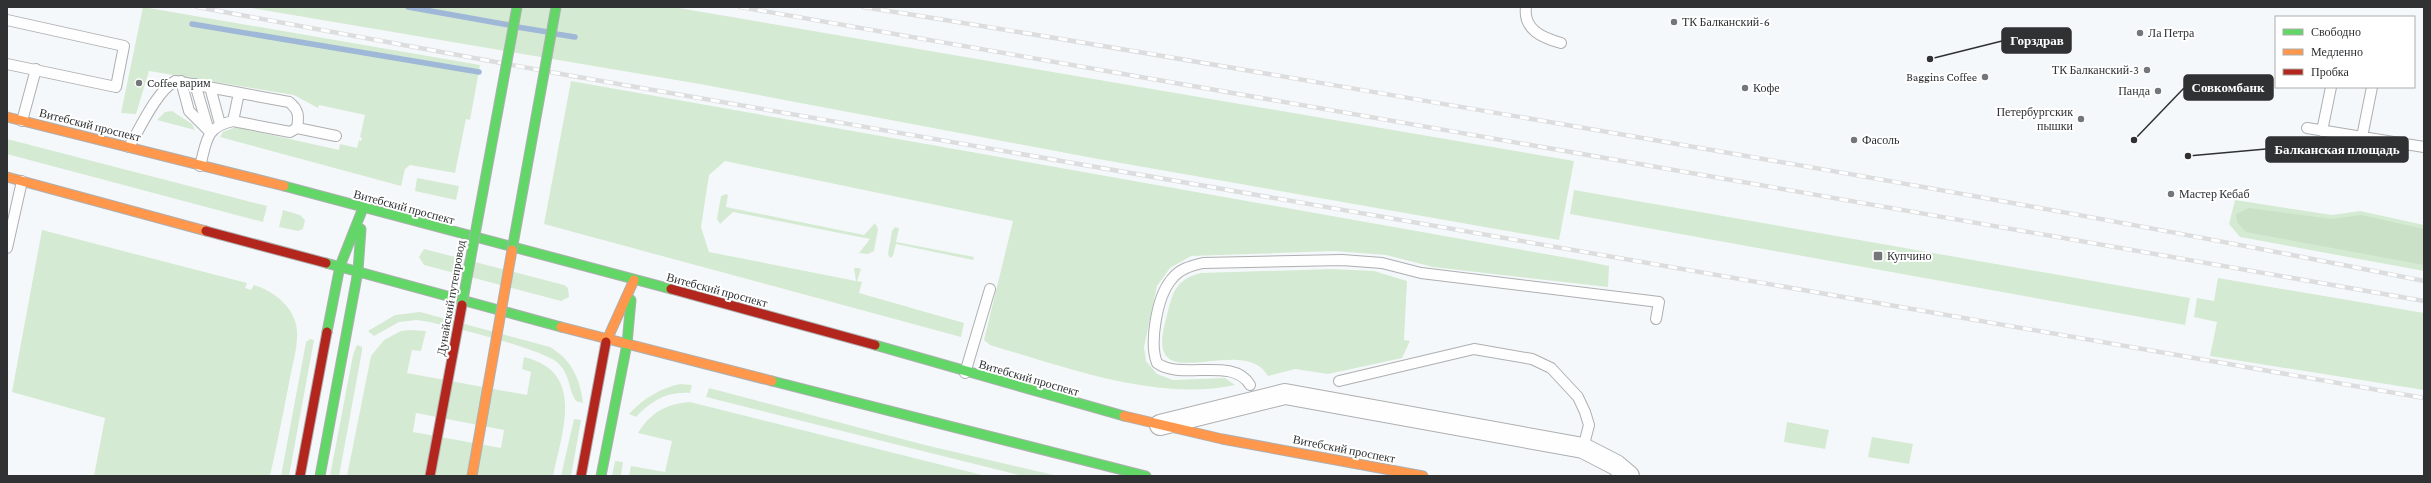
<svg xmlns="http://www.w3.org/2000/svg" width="2431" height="483" font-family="'Crimson Pro',serif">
	<rect width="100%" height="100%" fill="#f5f8fa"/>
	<path fill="#d5ead2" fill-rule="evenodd" d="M143,7L480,65L470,120L466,119L455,173L410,165L405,169L401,186L220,137L223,132L236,127L339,150L340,144L357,148L359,140L361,141L362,138L360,137L365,115L319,105L318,108L294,95L149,71L136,114L121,113Z
		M245,7H673L1574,161L1559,240L1098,159L700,84Z
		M571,81L1585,261L1609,266L1608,287L1433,267L1386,255L1334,251L1191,256L1170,268L1157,286L1144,347L1146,361L1157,374L1173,380L1225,378L1235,385C1157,402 1065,367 990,345L984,340L1013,221L725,161L709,175L701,227L709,252L856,281L854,268H858L861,269L857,281L862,282L859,293L964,323L961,337L544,224Z
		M172,111L192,124L195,130L157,120L165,112Z
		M7,139L267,206L263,222L7,154Z
		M417,178L459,186L456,200L415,191Z
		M1574,190L2190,298L2185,325L1570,214Z
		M726,194L728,195L726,207L864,235L875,223L878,229L874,251L868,254L859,253L870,239L733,212L720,224L717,219L721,196Z
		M2235,200L2332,215L2360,211L2424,225V271L2240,237L2229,224Z
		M283,210L300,215L305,220L303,229L298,231L279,227Z
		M895,227L899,228L896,242L974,257L973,260L896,244L893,256L890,258L888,254L892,231Z
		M42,230L247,283L245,288L251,290L254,285C274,291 296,308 297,331C298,348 292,366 289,383C283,414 277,445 270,476H94L105,418L12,392Z
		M424,249L564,285L568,288L569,297L561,301L424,265L419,257Z
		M1332,269L1374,271L1407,281L1404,340L1410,341L1402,358L1328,374L1295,369L1268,376C1243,331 1144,402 1165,323C1167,315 1169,305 1172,297C1178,282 1186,277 1201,273Z
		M2218,278L2424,313V390L2210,356L2217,322L2194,317L2197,298L2214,301Z
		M420,312L550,347C572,360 580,379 583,403L576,401C568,389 571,376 558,363C543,349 440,323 417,320L399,322L374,336L368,331L395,315Z
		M410,330L426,331L421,351L412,350L407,373L527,395L531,372L522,369L524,357C586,372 562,431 553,476H347L371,356L384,340L401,331ZM416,413L504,430L501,448L413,432Z
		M310,339L314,340L289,476H281L306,342Z
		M357,345L362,347V351L339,476H330L353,355Z
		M680,384L692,385L690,393C667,391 651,401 636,417L629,414C644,398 659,389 680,384Z
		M709,388L925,445L1058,476H1023L706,397Z
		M690,402L986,476H629L631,466L665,472L672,441L638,433C651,412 666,404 690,402Z
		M574,419L581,420L571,476H561Z
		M1787,422L1829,430L1825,449L1784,442Z
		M1872,437L1913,444L1909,464L1868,457Z
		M615,461L623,462L621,476H612Z"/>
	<path fill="#cae1c8" d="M2249,208L2331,219L2361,215L2424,229V265L2246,232L2237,222L2236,214Z"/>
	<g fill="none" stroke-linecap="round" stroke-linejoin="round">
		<path stroke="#a0b8d8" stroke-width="5.5" d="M408,7L509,25
			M192,24L479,72
			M517,27L548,32
			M556,34L575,37"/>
		<defs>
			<path id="lane" d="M1526,7C1523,30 1543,38 1561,43
				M7,20L124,46L116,87L7,64
				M181,81L189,111L210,132
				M195,84L208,128
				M210,87L220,124
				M22,121L36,69
				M297,128L336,136
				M2307,128L2424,147
				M2322,131L2331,87
				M2362,137L2372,87
				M129,147C140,128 157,91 175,81L289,102C299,110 299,116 297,128L290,132L233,121
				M200,166C207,141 205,127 233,121L239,93
				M7,248L22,181
				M965,373L990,289
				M1339,381L1474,349L1532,359L1551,368L1578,397L1585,412L1589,425L1583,448
				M1250,385C1233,356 1181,381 1157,363C1149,343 1157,297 1171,280C1179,269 1190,266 1203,263L1342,260L1382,263L1421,273L1659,302L1656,319"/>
			<path id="street" d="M1160,425L1285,394L1583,448L1616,465L1629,476"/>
			<path id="fast" d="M284,186L671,289
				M326,263L561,327
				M327,332L340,266L363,208
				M875,345L1124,416
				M772,381L1146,476
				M320,476L358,271L361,229
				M601,476L627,344L631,300"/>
			<path id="slow" d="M7,117L284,186
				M7,177L206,231
				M561,327L772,381
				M606,342L634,280
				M1124,416L1222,439L1423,476"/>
			<path id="jam" d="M206,231L326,263
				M671,289L875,345
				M300,476L327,332
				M581,476L606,342"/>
		</defs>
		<use href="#lane" stroke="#adafb1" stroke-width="12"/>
		<use href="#street" stroke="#adafb1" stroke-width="22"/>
		<use href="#fast" stroke="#adafb1" stroke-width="11"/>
		<use href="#slow" stroke="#adafb1" stroke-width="11"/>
		<use href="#jam" stroke="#adafb1" stroke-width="11"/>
		<use href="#lane" stroke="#fefefe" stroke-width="10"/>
		<use href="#street" stroke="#fefefe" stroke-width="20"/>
		<use href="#fast" stroke="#63d668" stroke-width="9"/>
		<use href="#slow" stroke="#ff974d" stroke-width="9"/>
		<use href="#jam" stroke="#b3261e" stroke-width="9"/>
		<defs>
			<path id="rail" d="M197,7L561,74L2424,398
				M740,7L2424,301
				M863,7C1088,42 1313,82 1538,120C1834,171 2130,222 2424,281"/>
		</defs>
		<use href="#rail" stroke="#dcddde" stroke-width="4.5"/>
		<use href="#rail" stroke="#fff" stroke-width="3" stroke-dasharray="9" stroke-linecap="butt"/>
		<defs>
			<path id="fast-bridge" d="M512,250L556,7
				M462,305L517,7"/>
			<path id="slow-bridge" d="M472,476L512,250"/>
			<path id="jam-bridge" d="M430,476L462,305"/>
		</defs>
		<use href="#fast-bridge" stroke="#adafb1" stroke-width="11" stroke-linecap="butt"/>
		<use href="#slow-bridge" stroke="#adafb1" stroke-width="11" stroke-linecap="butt"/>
		<use href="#jam-bridge" stroke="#adafb1" stroke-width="11" stroke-linecap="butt"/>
		<use href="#fast-bridge" stroke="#63d668" stroke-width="9"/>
		<use href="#slow-bridge" stroke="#ff974d" stroke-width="9"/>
		<use href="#jam-bridge" stroke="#b3261e" stroke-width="9"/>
	</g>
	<g fill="#747779" stroke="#fff" stroke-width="1.5">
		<circle cx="1674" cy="22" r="4"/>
		<circle cx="2140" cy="33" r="4"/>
		<circle cx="2147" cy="70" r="4"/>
		<circle cx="1985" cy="77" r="4"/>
		<circle cx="139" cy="83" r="4"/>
		<circle cx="1745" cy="88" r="4"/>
		<circle cx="2158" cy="91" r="4"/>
		<circle cx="2081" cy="119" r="4"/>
		<circle cx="1854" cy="140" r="4"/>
		<circle cx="2171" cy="194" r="4"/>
		<rect x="1873" y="251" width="10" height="10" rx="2"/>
	</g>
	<g text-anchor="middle" stroke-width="4" stroke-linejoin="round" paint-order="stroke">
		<g font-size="12" fill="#2f3133" stroke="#fff" text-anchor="start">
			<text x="1682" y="26">ТК Балканский-6</text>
			<text x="2148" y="37">Ла Петра</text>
			<text x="2139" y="74" text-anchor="end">ТК Балканский-3</text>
			<text x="1977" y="81" text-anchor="end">Baggins Coffee</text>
			<text x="147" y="87">Coffee варим</text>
			<text x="1753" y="92">Кофе</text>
			<text x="2150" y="95" text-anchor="end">Панда</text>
			<text x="2073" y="116" text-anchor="end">Петербургскик<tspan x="2073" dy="14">пышки</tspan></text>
			<text x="1862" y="144">Фасоль</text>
			<text x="2179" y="198">Мастер Кебаб</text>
			<text x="1887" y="260">Купчино</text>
		</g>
		<g font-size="12" fill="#2f3133" stroke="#fff">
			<text transform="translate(90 125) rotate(14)" y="4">Витебский проспект</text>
			<text transform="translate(404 207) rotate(15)" y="4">Витебский проспект</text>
			<text transform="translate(717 290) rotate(15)" y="4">Витебский проспект</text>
			<text transform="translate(451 298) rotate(-80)" y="4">Дунайский путепровод</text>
			<text transform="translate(1029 378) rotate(16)" y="4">Витебский проспект</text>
			<text transform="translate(1344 449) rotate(11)" y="4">Витебский проспект</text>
		</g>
	</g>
	<path fill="none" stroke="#2f3133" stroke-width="1.5" d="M1930 59L2002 41M2134 140L2184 88M2188 156L2266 149"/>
	<g fill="#2f3133" stroke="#fff" stroke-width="1.5">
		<circle cx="1930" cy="59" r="4"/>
		<circle cx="2134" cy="140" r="4"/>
		<circle cx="2188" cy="156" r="4"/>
	</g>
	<g fill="#2f3133" stroke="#2f3133" stroke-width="1.5">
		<rect x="2002" y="28" width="69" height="25" rx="4"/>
		<rect x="2184" y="75" width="89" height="25" rx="4"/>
		<rect x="2266" y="137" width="142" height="25" rx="4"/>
	</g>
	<g font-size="13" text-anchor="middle" font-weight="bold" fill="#fff">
		<text x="2037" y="45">Горздрав</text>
		<text x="2228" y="92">Совкомбанк</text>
		<text x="2337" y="154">Балканская площадь</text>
	</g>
	<rect width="2431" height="483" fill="none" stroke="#2f3133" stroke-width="16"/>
	<rect x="2275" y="16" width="140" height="72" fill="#ffffff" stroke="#acadad"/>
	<rect x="2283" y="29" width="20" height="6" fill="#63d668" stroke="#acadad"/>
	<text x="2311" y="36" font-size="12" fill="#2f3133">Свободно</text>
	<rect x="2283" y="49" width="20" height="6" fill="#ff974d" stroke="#acadad"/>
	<text x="2311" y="56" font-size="12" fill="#2f3133">Медленно</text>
	<rect x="2283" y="69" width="20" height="6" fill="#b3261e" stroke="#acadad"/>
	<text x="2311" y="76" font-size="12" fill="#2f3133">Пробка</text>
</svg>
